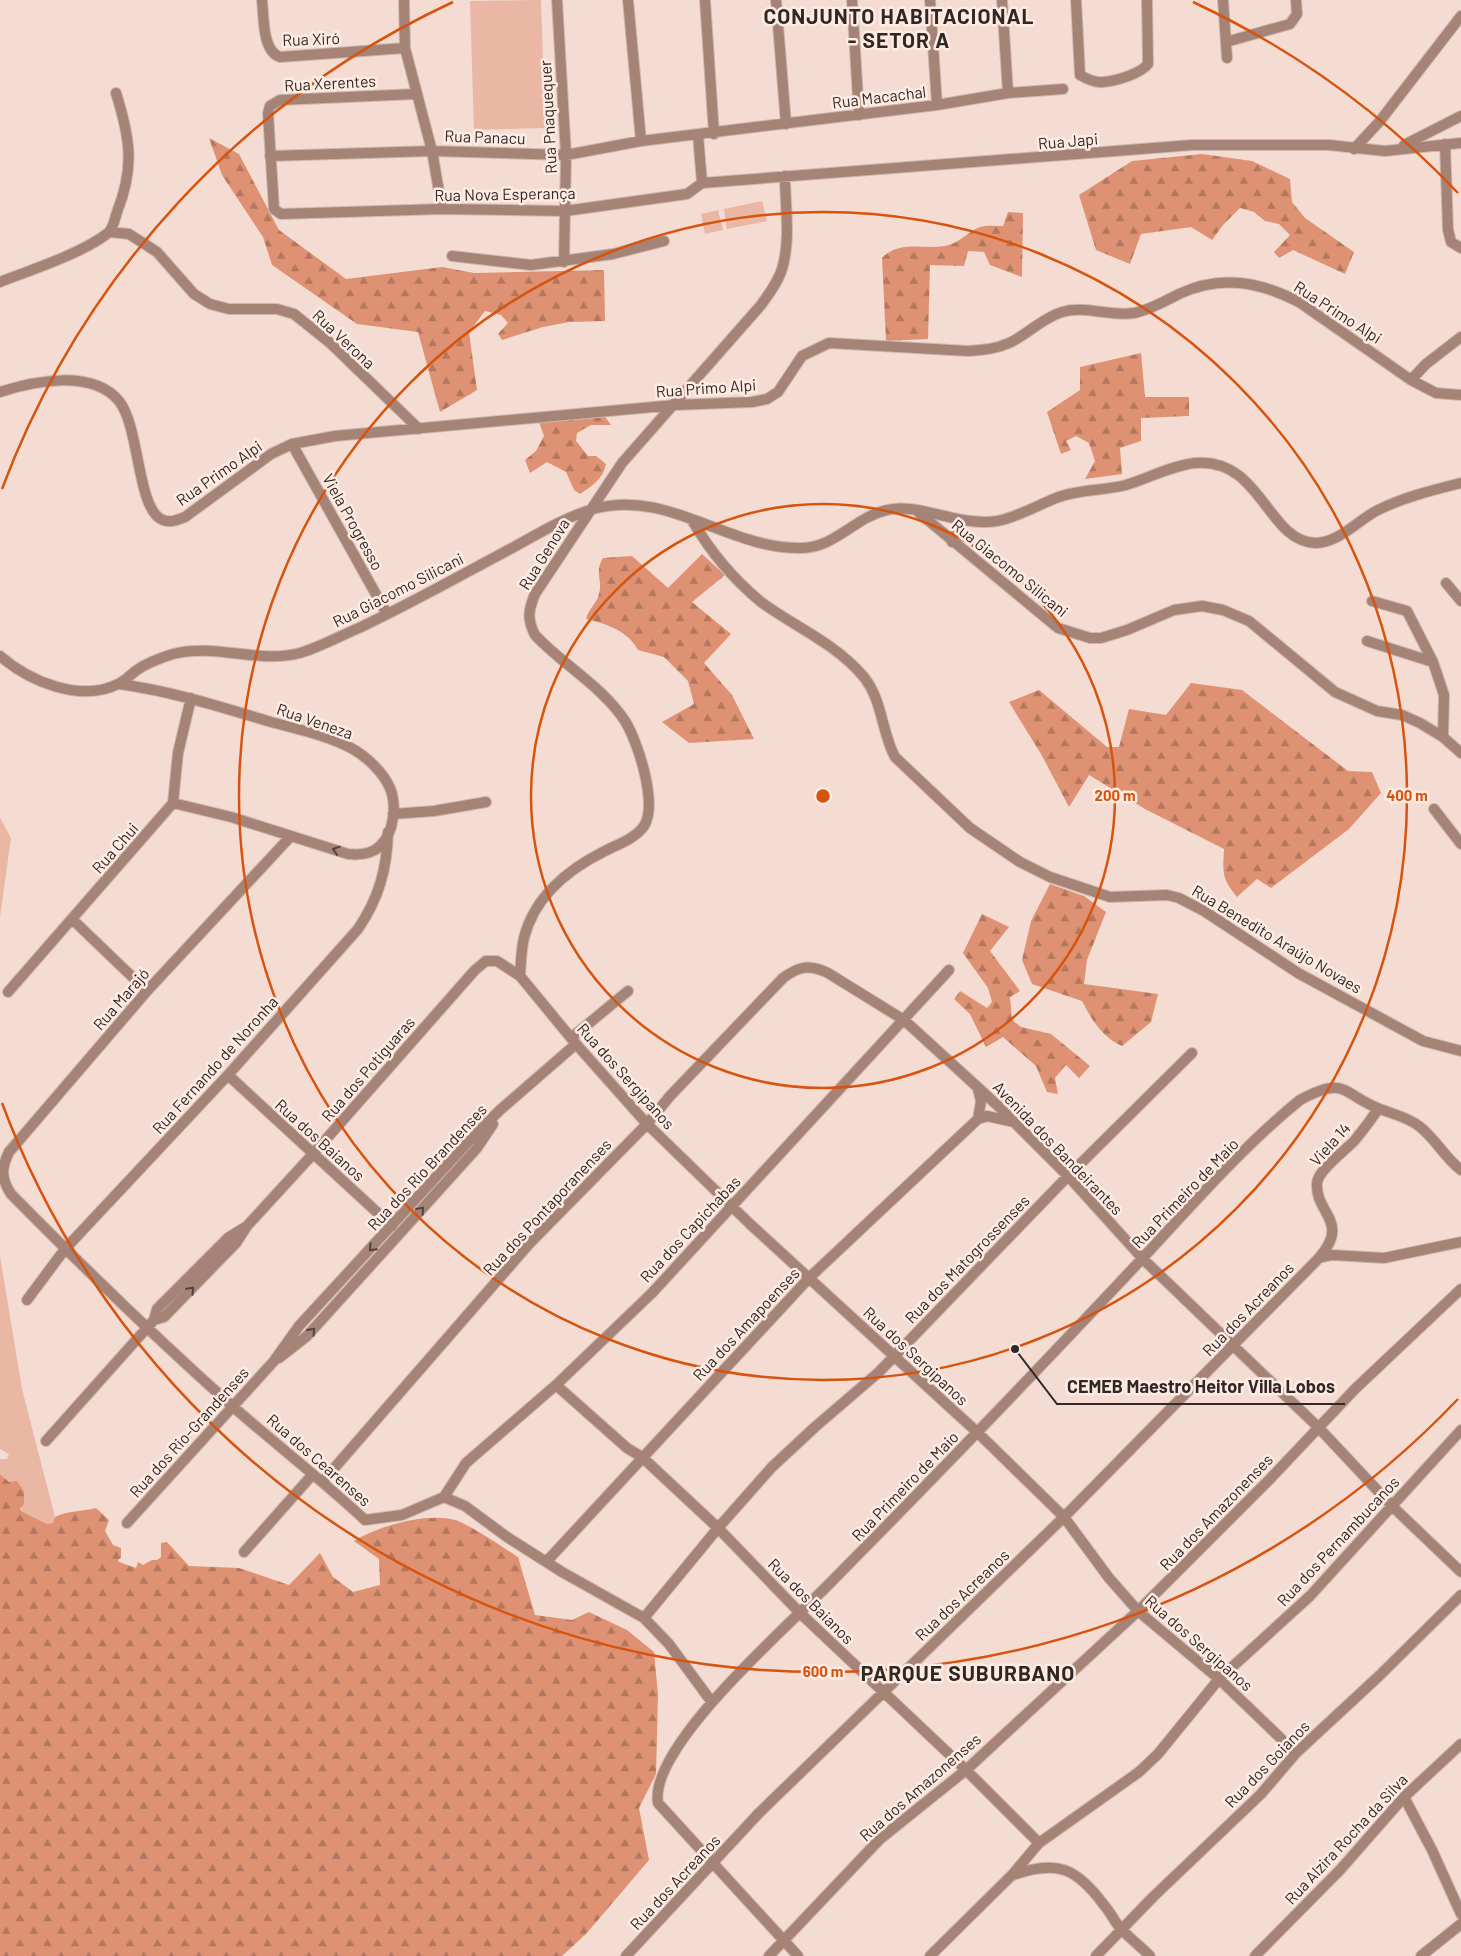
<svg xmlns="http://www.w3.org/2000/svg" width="1461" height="1956" font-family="Barlow,sans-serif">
	<defs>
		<pattern id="forest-firs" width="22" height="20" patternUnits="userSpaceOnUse" patternTransform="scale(1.25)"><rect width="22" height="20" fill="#de9273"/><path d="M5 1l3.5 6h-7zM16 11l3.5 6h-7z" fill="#b4775e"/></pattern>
	</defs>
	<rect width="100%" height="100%" fill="#f4dcd3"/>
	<path fill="#e9b7a3" d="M541,0L545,128L474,130L470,1Z
		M762,201L767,221L727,229L724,209Z
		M718,210L723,230L705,234L701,214Z
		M0,818L11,838L0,917Z
		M0,1256L22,1389L55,1517L53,1523L47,1524L23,1512L9,1482L0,1474V1459H7L9,1454L0,1449Z"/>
	<path fill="url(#forest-firs)" d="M209,138L239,154L279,230L346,279L442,267L474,273L604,270L605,321L569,322L543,327L502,340L498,334L508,323L501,315L485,311L469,332L477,390L440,412L418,332L357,324L272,265L263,237L222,175Z
		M1202,154L1252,161L1290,179L1292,202L1305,218L1354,252L1345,274L1293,250L1279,258L1274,252L1290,235L1279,224L1265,221L1254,212L1240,208L1223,225L1212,240L1191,227L1141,234L1130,264L1096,250L1079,195L1132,161Z
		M1008,212L1023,213L1022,277L990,265L984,252L968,251L964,266L930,265L928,339L886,341L882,258C900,239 927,251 949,245C960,242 969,231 980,227C987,225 996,226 1003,226Z
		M1141,353L1145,397H1189V416L1141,418V441L1120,448L1122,474L1085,479L1095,461L1089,443L1076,436L1066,441L1071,450L1061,454L1047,412L1080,390V367Z
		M603,414L611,425H591L577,433L576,441L588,456H596L606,464C603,479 592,486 580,494L574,490L566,472L547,462L530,473L525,460L536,451L544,436L539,422Z
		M702,554L725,575L692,602L731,634L704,663L732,695L754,739L689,743L662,722L694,704L688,681L664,657L638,650C628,631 607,624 586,619C588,610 597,603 599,594C603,580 594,573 603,558L632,556L668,588Z
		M1191,683L1242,690L1348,771L1372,772L1381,793L1349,829L1271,888L1257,879L1237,897C1221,878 1223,872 1224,849L1145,809L1089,775L1069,807L1041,754L1009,702L1039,690L1107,747H1119L1129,709L1166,715Z
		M1050,884L1084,896L1106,912L1087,960L1084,984L1158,994L1151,1022L1122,1046C1103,1038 1091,1019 1082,1001L1032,984L1022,960L1031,921Z
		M982,914L1009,927L990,951L1020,991L1010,997L1012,1020L1021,1027L1051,1034L1090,1066L1079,1078L1066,1065L1055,1078L1058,1094L1047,1092L1036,1066L1003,1037L986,1047L970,1014L954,999L960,991L987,1008L992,1002L988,988L963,953Z
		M0,1474L9,1482L17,1481L24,1491V1504L20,1509L23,1512L47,1524L53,1523L55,1517C68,1510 82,1512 96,1508L109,1520L105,1531L113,1545L121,1548V1558L118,1560L119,1562L136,1568L138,1562L143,1565L152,1560H157L161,1557V1543L167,1542L189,1566L239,1568L289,1585L320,1553L333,1577L353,1592L380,1585L379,1559L354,1541C378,1526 427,1512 455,1520C469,1524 504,1548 518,1557L535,1615L572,1620L589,1612L627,1630L654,1652L658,1695L656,1774L639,1808L649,1860L586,1934L562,1956H0Z"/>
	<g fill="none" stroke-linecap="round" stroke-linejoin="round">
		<defs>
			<path id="minor" d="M262,0C264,17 262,51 280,57L405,48
				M404,0L405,48L432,151L442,209
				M557,0L566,155L564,262
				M628,0L641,141
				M705,0L714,134
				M776,0L786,124
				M852,0L859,115
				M930,0L937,105
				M1002,0L1008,93
				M1076,0L1080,75C1087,79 1095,83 1103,82C1116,81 1140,74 1148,64L1147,0
				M1223,0L1227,58
				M1226,42L1290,24L1297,14L1296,0
				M416,94L280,100L270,106L268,113L274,209L281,214L442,209L565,211L687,194L702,183L1192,145H1329L1385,151L1461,143
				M698,135L702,183
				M1445,144L1448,230L1451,242L1461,248
				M1404,145L1461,116
				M1354,149L1380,121L1461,16
				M270,156L432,151L566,155L641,141L937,105L1008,93L1063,89
				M110,232L129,234L157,252L194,294L210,304L229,309H277L294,314L329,342L419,429
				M452,256L531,265L613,254L664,241
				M0,282C31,270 83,253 108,233C113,229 115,218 117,212C135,167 130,138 116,93
				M1411,380L1426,364L1461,337
				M0,392C34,381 92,369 119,401C140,427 137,511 163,520C171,523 177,520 185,517L271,454L292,444L335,436L675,405L752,402L767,399L778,392L802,356L829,343L968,351C983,350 996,349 1009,343C1027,335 1042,318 1062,312C1085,305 1110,317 1134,313C1150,310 1165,301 1179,294C1221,274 1260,282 1299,302L1411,380L1436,393L1461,395
				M292,444L387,614
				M918,512L1058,628L1090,638H1101L1127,630L1174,610L1202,606L1223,610L1249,621L1335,692L1377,711L1402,715L1420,723L1443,737L1461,753
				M692,520C711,553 732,578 761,602C795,627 835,643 863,676C883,700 881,731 895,757L970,828L1020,862L1050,877L1110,897L1167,895L1179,898L1204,911L1298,973L1423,1041L1461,1051
				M952,542L961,520
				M1446,583L1461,601
				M1372,601L1407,611L1433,662L1444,695L1443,737
				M1367,641L1433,662
				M0,656C29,681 80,703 118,684C125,681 131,674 137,670C148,662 160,658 173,654C215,643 259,664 300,653C320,647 340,636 359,628C412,603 463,574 514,547C539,533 566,517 593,509C668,488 727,549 801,548C835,548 855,517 887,510C918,502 959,527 997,521C1018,517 1036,506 1056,498C1078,489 1103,491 1126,485C1149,478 1170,466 1195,463C1261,457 1267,541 1315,543C1339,543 1358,520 1378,510C1404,497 1433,490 1461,483
				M119,684C171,691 221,707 271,722C297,729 326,735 351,748C366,756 383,772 390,788C397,805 394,833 380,846C372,854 358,855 348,854L231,817L173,803
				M1434,809L1461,844
				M393,814L434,811L486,802
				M291,836L147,991L9,1152C1,1168 1,1179 11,1194C82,1266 154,1336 230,1404C274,1443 321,1479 365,1520L402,1515L444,1497L466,1463L556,1385L652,1293L949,970
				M72,919L147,991
				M520,976C521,964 521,950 524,938C534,898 567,870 603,852C616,845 635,839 644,826C658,804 638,742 625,721C603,687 563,665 535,635C527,619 528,611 535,594L622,463L761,305C769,294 778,282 782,269C791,240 785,205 785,176
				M8,992L173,803L178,753L191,698
				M571,1038L628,991
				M228,1075L392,1226
				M978,1089L981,1101L978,1119L987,1116L1014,1122
				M1319,1258L1332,1255L1384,1258L1461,1242
				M27,1300L65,1249L228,1075L358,929C379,898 387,869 388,832
				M154,1320L164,1317L236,1243L247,1226L313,1154L475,970L486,961H497L520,976L576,1044L647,1124L750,1224L978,1433L1064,1517L1109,1578L1138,1611L1219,1679L1296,1753
				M279,1358L307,1336L477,1148L493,1124
				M556,1385L627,1448L642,1457L718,1528L801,1614L966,1770L1039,1843
				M46,1441L154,1320L157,1309L229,1237L247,1226
				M323,1481L529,1244L647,1124L670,1096L783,978C799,966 810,964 828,973L904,1020L996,1104L1068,1176L1143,1259L1318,1427L1392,1506L1461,1572
				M444,1497L465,1506L507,1537L562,1572L644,1618L669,1644L711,1701
				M127,1523L274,1361L299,1326L469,1141L500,1110L576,1044
				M244,1552L313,1474
				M547,1561L810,1277L978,1119
				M644,1618L718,1528L772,1467L815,1427L879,1372L1068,1176L1192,1053
				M1404,1797L1432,1850L1461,1914
				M1013,1875C1057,1860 1076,1867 1104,1905C1111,1913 1115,1923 1122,1930C1131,1939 1141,1947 1150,1956
				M626,1956L759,1813L1064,1517L1319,1258C1351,1221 1315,1214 1317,1183C1318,1170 1346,1150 1355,1140C1363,1130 1371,1120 1378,1109
				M769,1956L880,1839L966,1770L1138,1611L1269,1480L1355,1389L1461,1289
				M798,1956L658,1803C648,1746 794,1621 833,1580C931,1481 1028,1380 1124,1278C1179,1220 1238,1150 1300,1100C1347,1075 1341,1094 1380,1109C1393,1114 1407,1117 1419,1126C1435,1138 1445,1158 1461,1170
				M930,1956L1012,1875L1039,1843L1139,1772L1158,1754L1219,1679L1310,1596L1461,1430
				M1096,1956L1153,1897L1261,1794L1296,1753L1379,1676L1461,1595
				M1255,1956L1340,1870L1404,1797L1461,1744
				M1421,1956L1461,1924"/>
		</defs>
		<use href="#minor" stroke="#cdb8b0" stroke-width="12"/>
		<use href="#minor" stroke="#a58376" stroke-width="10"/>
	</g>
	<defs><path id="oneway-chevron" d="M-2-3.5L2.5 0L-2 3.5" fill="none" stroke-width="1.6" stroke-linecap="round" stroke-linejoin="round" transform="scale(1.25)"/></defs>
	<g stroke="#53433d">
		<use href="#oneway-chevron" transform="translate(336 850) rotate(-162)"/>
		<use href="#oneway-chevron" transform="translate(421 1210) rotate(-48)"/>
		<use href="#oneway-chevron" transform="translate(372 1248) rotate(133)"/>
		<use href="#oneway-chevron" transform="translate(191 1290) rotate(-46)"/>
		<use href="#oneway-chevron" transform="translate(312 1331) rotate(-48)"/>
	</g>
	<g fill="none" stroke="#d6540e" stroke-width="2.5">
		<circle cx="823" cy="796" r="292"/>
		<circle cx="823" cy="796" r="584"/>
		<path d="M1458 1399A876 876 0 0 1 2 1103M2 489A876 876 0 0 1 453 2M1193 2A876 876 0 0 1 1458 193"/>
	</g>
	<g text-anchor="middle" stroke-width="5" stroke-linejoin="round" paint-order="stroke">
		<g font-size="16" fill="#302824" stroke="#feebe3">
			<text transform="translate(311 39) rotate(-2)" y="6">Rua Xiró</text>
			<text transform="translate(330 83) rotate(-3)" y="6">Rua Xerentes</text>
			<text transform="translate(879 97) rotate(-7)" y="6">Rua Macachal</text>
			<text transform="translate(548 117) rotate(-93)" y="6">Rua Pnaquequer</text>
			<text transform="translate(485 137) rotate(2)" y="6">Rua Panacu</text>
			<text transform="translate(1068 141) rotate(-5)" y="6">Rua Japi</text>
			<text transform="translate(505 194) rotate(-1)" y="6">Rua Nova Esperança</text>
			<text transform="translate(1338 312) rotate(33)" y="6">Rua Primo Alpi</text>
			<text transform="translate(344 339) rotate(43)" y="6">Rua Verona</text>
			<text transform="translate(706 388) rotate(-4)" y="6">Rua Primo Alpi</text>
			<text transform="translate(219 473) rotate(-35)" y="6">Rua Primo Alpi</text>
			<text transform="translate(353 522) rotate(61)" y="6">Viela Progresso</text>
			<text transform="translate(544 554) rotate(-58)" y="6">Rua Genova</text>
			<text transform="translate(1010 568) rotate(39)" y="6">Rua Giacomo Silicani</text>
			<text transform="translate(398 590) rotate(-27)" y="6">Rua Giacomo Silicani</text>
			<text transform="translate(315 721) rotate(19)" y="6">Rua Veneza</text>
			<text transform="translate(115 848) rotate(-49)" y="6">Rua Chui</text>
			<text transform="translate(1277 939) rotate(31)" y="6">Rua Benedito Araújo Novaes</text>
			<text transform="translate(121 999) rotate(-49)" y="6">Rua Marajó</text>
			<text transform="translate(215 1065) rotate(-48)" y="6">Rua Fernando de Noronha</text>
			<text transform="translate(368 1069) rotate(-49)" y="6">Rua dos Potiguaras</text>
			<text transform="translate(626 1076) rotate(48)" y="6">Rua dos Sergipanos</text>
			<text transform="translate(320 1140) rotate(42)" y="6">Rua dos Baianos</text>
			<text transform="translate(1330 1144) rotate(-48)" y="6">Viela 14</text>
			<text transform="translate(1058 1148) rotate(46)" y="6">Avenida dos Bandeirantes</text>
			<text transform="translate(427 1167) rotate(-47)" y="6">Rua dos Rio Brandenses</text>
			<text transform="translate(1185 1193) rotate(-46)" y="6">Rua Primeiro de Maio</text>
			<text transform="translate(547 1207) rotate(-47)" y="6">Rua dos Pontaporanenses</text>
			<text transform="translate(690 1229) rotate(-47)" y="6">Rua dos Capichabas</text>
			<text transform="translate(967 1259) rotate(-46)" y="6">Rua dos Matogrossenses</text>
			<text transform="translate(1248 1309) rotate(-46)" y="6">Rua dos Acreanos</text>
			<text transform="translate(746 1324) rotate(-47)" y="6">Rua dos Amapoenses</text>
			<text transform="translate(916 1356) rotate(43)" y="6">Rua dos Sergipanos</text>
			<text transform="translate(189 1432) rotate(-48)" y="6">Rua dos Rio-Grandenses</text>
			<text transform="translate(319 1460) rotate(41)" y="6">Rua dos Cearenses</text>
			<text transform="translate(905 1486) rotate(-46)" y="6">Rua Primeiro de Maio</text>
			<text transform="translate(1216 1512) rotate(-46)" y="6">Rua dos Amazonenses</text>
			<text transform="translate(1338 1541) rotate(-47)" y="6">Rua dos Pernambucanos</text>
			<text transform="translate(962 1595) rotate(-44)" y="6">Rua dos Acreanos</text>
			<text transform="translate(811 1601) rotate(45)" y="6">Rua dos Baianos</text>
			<text transform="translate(1199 1643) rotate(41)" y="6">Rua dos Sergipanos</text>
			<text transform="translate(1267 1764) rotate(-46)" y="6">Rua dos Goianos</text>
			<text transform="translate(920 1787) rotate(-41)" y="6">Rua dos Amazonenses</text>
			<text transform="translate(1346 1839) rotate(-47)" y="6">Rua Alzira Rocha da Silva</text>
			<text transform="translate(675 1882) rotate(-47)" y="6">Rua dos Acreanos</text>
		</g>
		<g font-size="21" font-weight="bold" letter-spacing="1" fill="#302824" stroke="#feebe3">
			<text x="899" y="24">CONJUNTO HABITACIONAL<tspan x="899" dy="24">- SETOR A</tspan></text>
			<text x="968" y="1681">PARQUE SUBURBANO</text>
		</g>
	</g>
	<circle cx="823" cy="796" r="8" fill="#d6540e" stroke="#feebe3" stroke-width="2.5"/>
	<g font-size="15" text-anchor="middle" font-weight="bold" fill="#d6540e" stroke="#feebe3" stroke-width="5" stroke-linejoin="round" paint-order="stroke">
		<text x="1115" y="801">200 m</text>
		<text x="1407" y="801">400 m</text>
		<text x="823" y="1677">600 m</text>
	</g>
	<path fill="none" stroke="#302824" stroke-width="2" d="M1015 1349L1057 1404H1345"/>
	<circle fill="#302824" stroke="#feebe3" stroke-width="2" cx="1015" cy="1349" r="5"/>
	<g font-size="18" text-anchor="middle" font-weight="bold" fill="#302824" stroke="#feebe3" stroke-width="5" stroke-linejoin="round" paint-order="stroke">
		<text x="1201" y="1393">CEMEB Maestro Heitor Villa Lobos</text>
	</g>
</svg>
